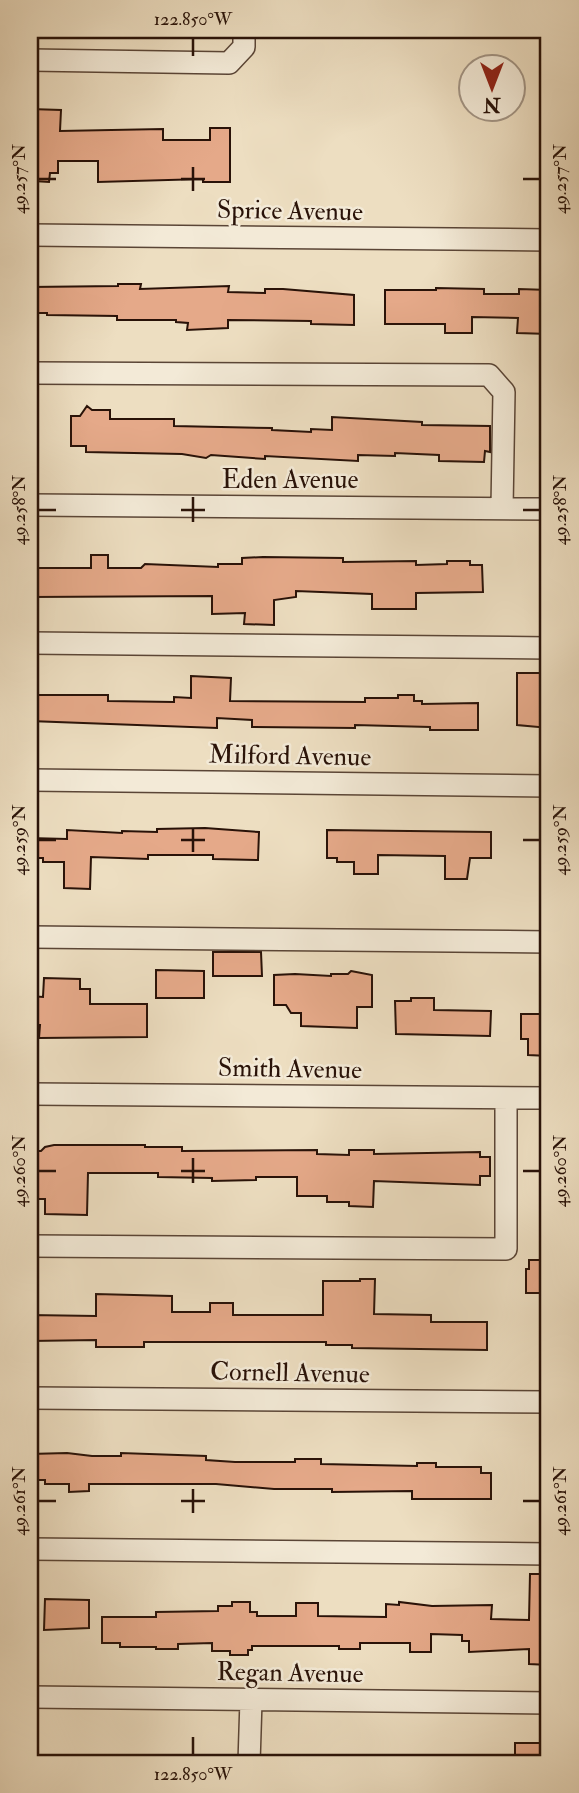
<svg xmlns="http://www.w3.org/2000/svg" width="579" height="1793" font-family="'IM FELL Double Pica',serif">
	<rect width="100%" height="100%" fill="#eddec1"/>
	<filter id="stains"><feTurbulence type="fractalNoise" baseFrequency=".00286" numOctaves="4"/><feColorMatrix values="0 0 0 0 .2 0 0 0 0 .09 0 0 0 0 .02 0 0 0 .5 -.17"/></filter>
	<radialGradient id="worn" r=".72"><stop offset=".6" stop-color="#630" stop-opacity="0"/><stop offset="1" stop-color="#630" stop-opacity=".3"/></radialGradient>
	<path fill="#e5a989" stroke="#291208" stroke-width="2" d="M30,109L61,110L60,131L163,129V140H210V128H230V182H203V179L98,182V161H58V173H50L49,182L34,181L35,171H30Z
		M118,284H141L140,289L229,286L228,292L265,293V289H283L354,295V325L311,324V321L228,320V328L187,330L188,323L176,322V320H117V316L47,315V313H30V287L118,286Z
		M436,288L484,289V294H519V289L549,290V334L517,333L518,318L472,317V333H445V324H385V290H436Z
		M87,406L92,410H110V419H174V426L272,428V430L311,432V429L332,430V417L422,422V425L490,426V452L485,451L484,462L439,461V455L395,453V456L358,455V461L265,456V459L211,455L206,458L182,454L86,452V446H71V416H80Z
		M91,555H108V568H141L145,564L218,567V564H242V558L263,557L343,558V562L416,561V565L447,564V561H470V565H482L483,592L416,593V609H372V594L296,591V597L274,600V625L244,624L245,613L212,614V596L30,597V568H91Z
		M517,673H547L549,728L517,725Z
		M191,676L231,678L230,701L365,702V698H398V695H414V701H422V704L478,703V730H430V727L355,725V728L252,727V720L217,718V728L30,721V695H108V701L174,702V697L191,698Z
		M205,828L259,832L258,860L213,859V855H148V859L91,857L90,889L64,888V862H43V858H30V838L67,839V830L122,833V831L157,832V829Z
		M327,830L491,832V858H470L467,879H445V856L378,855V874H354V862H337V858H327Z
		M213,952H261L262,976H213Z
		M156,970L204,971V998H156Z
		M351,971L372,975V1007H357V1028L301,1026V1013H291L286,1005H274V975L295,974L331,976V974H348Z
		M44,978L80,979V989H90V1004H147V1037L39,1038L40,1025H30V996L43,997Z
		M411,998H434V1010L491,1011L490,1036L396,1034L395,1001H411Z
		M521,1014H549V1056L528,1055V1039H521Z
		M54,1145H145V1147H182V1151L317,1150V1154L349,1155V1150H374V1154L480,1152V1157H490V1176H480V1185L374,1181L373,1207L349,1206V1202H327V1196H297V1177H256V1180L212,1181V1178L158,1177V1173H88L87,1215L45,1214V1199H38V1181H30V1151H41L45,1147Z
		M529,1260H549V1293H526V1269H529Z
		M360,1279H375L374,1314L431,1315V1322H487V1350L352,1348V1345H326V1342H144V1347H96V1340L30,1341V1315L96,1316V1294L172,1296V1312H210V1303H233V1315H323V1281H360Z
		M67,1453L92,1456H121V1453L206,1456V1460L235,1462H295V1459H321V1464L417,1466V1463H436V1467H481V1473H491V1499H412V1491L332,1492V1489H274L216,1484H89V1491L69,1492V1484H45V1480H30V1454Z
		M530,1574H549V1665L529,1664V1649L469,1652V1641H462V1635L431,1634V1652H410V1643H360V1649H339V1646H252V1650H248V1655H230V1651H212V1643L178,1644V1649H156V1647H120V1643H102V1617H156V1612L218,1611V1606H232V1602H250V1612H257V1616H296V1603H318V1616L386,1617V1604L399,1605V1602L432,1606L492,1605L491,1619L529,1620Z
		M45,1599L89,1600V1628L44,1630Z
		M515,1743H546L549,1745V1763H515Z"/>
	<g fill="none" stroke-linecap="round" stroke-linejoin="round">
		<defs>
			<path id="minor" d="M30,60L229,63L244,47V30
				M30,235L549,240
				M30,373L489,375L504,392L502,508
				M30,505L549,509
				M30,643L549,648
				M30,780L549,786
				M30,937L549,942
				M30,1094L549,1098
				M30,1246L506,1249V1098
				M30,1398L549,1402
				M30,1549L549,1554
				M30,1697L549,1703
				M249,1763L251,1700"/>
		</defs>
		<use href="#minor" stroke="#5a4536" stroke-width="24"/>
		<use href="#minor" stroke="#f3ead7" stroke-width="21"/>
	</g>
	<path fill="none" stroke="#291208" stroke-width="2.5" d="M193,38V56M193,167V191M38,179H56M181,179H205M523,179H540M193,497V522M38,510H56M181,510H205M523,510H540M193,828V852M38,840H56M181,840H205M523,840H540M193,1158V1183M38,1171H56M181,1171H205M523,1171H540M193,1489V1513M38,1501H56M181,1501H205M523,1501H540M193,1737V1755"/>
	<g text-anchor="middle" stroke-width="5" stroke-linejoin="round" paint-order="stroke">
		<g font-size="26" fill="#291208" stroke="#f3ead7">
			<text transform="translate(290 210) rotate(1)" y="9">Sprice Avenue</text>
			<text x="290" y="488">Eden Avenue</text>
			<text transform="translate(290 755) rotate(1)" y="9">Milford Avenue</text>
			<text transform="translate(290 1068) rotate(1)" y="9">Smith Avenue</text>
			<text transform="translate(290 1372) rotate(1)" y="9">Cornell Avenue</text>
			<text transform="translate(290 1672) rotate(1)" y="9">Regan Avenue</text>
		</g>
	</g>
	<rect width="579" height="1793" fill="none" stroke="#eddec1" stroke-width="77"/>
	<g transform="translate(492 88) rotate(180)"><circle r="33" fill="#f3ead7" stroke="#a29484" stroke-width="2"/>
	<path d="M0-5L12 26L0 18L-12 26Z" fill="#8f2418"/>
	<text y="-10" font-size="19" font-weight="bold" text-anchor="middle" fill="#291208">N</text>
	</g>
	<rect x="38" y="38" width="502" height="1717" fill="none" stroke="#291208" stroke-width="2.5"/>
	<g font-size="18" text-anchor="middle" fill="#291208">
		<text x="193" y="25">122.850°W</text>
		<text transform="translate(560 179) rotate(-90)" y="6">49.257°N</text>
		<text transform="translate(19 179) rotate(-90)" y="6">49.257°N</text>
		<text transform="translate(19 510) rotate(-90)" y="6">49.258°N</text>
		<text transform="translate(560 510) rotate(-90)" y="6">49.258°N</text>
		<text transform="translate(19 840) rotate(-90)" y="6">49.259°N</text>
		<text transform="translate(560 840) rotate(-90)" y="6">49.259°N</text>
		<text transform="translate(560 1171) rotate(-90)" y="6">49.260°N</text>
		<text transform="translate(19 1171) rotate(-90)" y="6">49.260°N</text>
		<text transform="translate(19 1501) rotate(-90)" y="6">49.261°N</text>
		<text transform="translate(560 1501) rotate(-90)" y="6">49.261°N</text>
		<text x="193" y="1780">122.850°W</text>
	</g>
	<rect width="100%" height="100%" filter="url(#stains)"/>
	<rect width="100%" height="100%" fill="url(#worn)"/>
</svg>
